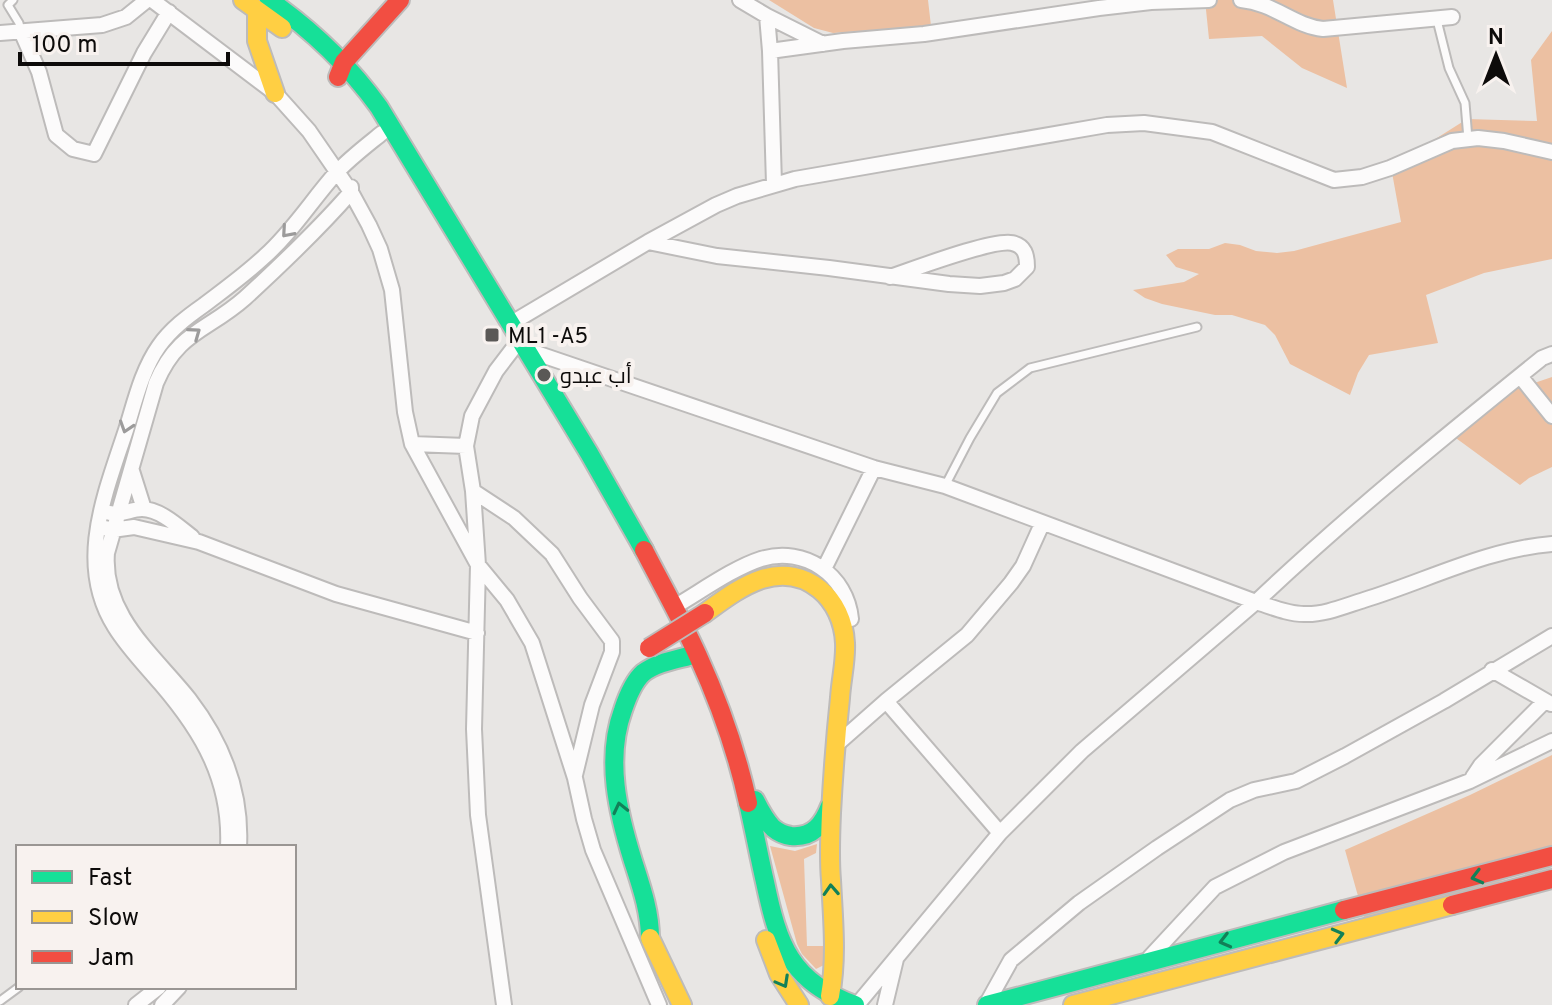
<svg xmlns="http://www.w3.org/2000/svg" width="1552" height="1005" font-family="Overpass,Cairo,sans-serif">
	<rect width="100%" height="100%" fill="#e8e6e4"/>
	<path fill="#ecc0a2" d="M769,0H928L931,26L833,33L814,28Z
		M1205,0H1333L1347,88L1302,68L1262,36L1209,39Z
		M1552,31V259L1484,273L1426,295L1438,343L1369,355L1358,373L1350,395L1290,364L1275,335L1265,325L1232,315H1215L1162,304L1145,298L1133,290L1184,282L1199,274L1176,267L1166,255L1178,249H1209L1225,243L1240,245L1256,251L1277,253L1294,251L1401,222L1391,167L1467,119L1537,121L1531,60Z
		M1552,377V467L1529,478L1520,485L1449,433L1484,416L1499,399L1508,392Z
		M1552,755V860L1369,935L1345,850L1470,795Z
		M817,844L816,853L804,859L807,946H823L824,965L816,969L802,954L797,944L770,846L795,851Z"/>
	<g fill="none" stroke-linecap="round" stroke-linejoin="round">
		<defs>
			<path id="lane" d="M13,0L8,5L19,23L21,31
				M1437,20L1449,68L1465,103L1468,139
				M945,486L970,438L997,393L1030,368L1197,327
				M0,1001L19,987"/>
			<path id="street" d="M152,0L275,93L309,131L351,192L369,225L380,249L392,290L405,412L412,444L478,565L507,600L532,643L575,778L584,819L593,850L659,1005
				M740,0L767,16L770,51L774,184
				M1241,0C1274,3 1294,26 1323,29L1452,17
				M767,16L823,44
				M21,31L39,72L56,135L73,149L94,154L144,53L169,12
				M0,33L102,25L126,17L147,0
				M770,51L843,41L924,34L1099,8L1151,2L1209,0
				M648,242L717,256L829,268L949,284L980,286L1004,283L1015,279L1027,267C1027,255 1025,246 1012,243C992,239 914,269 890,277
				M510,324L648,242L716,205L737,196L795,179L1107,125L1144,123L1212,132L1334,180L1362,177L1390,168L1452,141L1478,138L1504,141L1552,152
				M530,351L874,468L945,486L1256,602C1347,516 1444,437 1542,358L1552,354
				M1520,376L1552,416
				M412,444L466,446
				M132,471L144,509
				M473,491L514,518L552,554L580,598L612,641V652L592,705L575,775
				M110,513C122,516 130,509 142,509C160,509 179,527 192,537
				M105,528L112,530L134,527L199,542L336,594L477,633
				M824,569L874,468
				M674,607C700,592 733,568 761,559C805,546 847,575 851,619
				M1492,670L1551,704
				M886,701L1000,833
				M836,745L886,701L967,635L1011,583L1023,566L1042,524
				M1473,777L1481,765L1544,702
				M228,847C231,781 203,733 161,684C145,665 128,648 115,627C75,564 105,494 126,430C135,401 142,370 159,346C171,329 187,317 204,305C225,289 246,274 265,256C292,232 312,200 336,173C350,158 366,146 382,133
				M239,847C242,792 222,742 189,699C154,655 102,615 107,553L156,383C178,331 208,331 245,298C282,264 318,230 351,192V187
				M1150,957L1215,887L1284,852L1470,781L1552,741
				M136,1005L159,987
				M162,1005L179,987
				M504,1005L478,815L474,729L478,565L473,491L466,446L472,416L496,371L512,350
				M857,1005L1000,833L1082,751L1256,602C1272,607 1288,614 1304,614C1324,615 1345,606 1364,600C1426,581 1487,549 1552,544
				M885,1005L896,959
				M986,1005L1011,960L1079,903L1157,848L1230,800L1254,790L1296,781L1345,756L1444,701L1552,636"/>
			<path id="fast" d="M269,0C312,30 348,64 379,107L589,453L644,550
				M755,800C760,810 765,820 773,828C779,833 784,835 791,836C813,838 823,824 830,806
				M748,803C754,829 759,856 765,882C778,944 790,982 855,1005
				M650,938C650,911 641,886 633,861C618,813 605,759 623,710C627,698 633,682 643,673C656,663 674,660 689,656
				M987,1005L1344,910"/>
			<path id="slow" d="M243,0L282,28
				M257,10V41L275,93
				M705,613C723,600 741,586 762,579C807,565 843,599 845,643C846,661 841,680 840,698C836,736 833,775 831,813C830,836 829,858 831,880C833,920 837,957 830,996
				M650,938L682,1005
				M766,940L779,974L799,1005
				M1073,1005L1452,905"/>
			<path id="jam" d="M338,77L344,62L400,0
				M644,550C662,585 682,620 698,656C719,702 737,753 748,803
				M1452,905L1552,879
				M1344,910L1552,856"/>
		</defs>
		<use href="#lane" stroke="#bdbbba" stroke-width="11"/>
		<use href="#street" stroke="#bdbbba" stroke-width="18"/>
		<use href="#fast" stroke="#bdbbba" stroke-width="22"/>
		<use href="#slow" stroke="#bdbbba" stroke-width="22"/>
		<use href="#jam" stroke="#bdbbba" stroke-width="22"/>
		<use href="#lane" stroke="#fcfbfb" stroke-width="7"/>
		<use href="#street" stroke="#fcfbfb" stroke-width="14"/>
		<use href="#fast" stroke="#16e098" stroke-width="18"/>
		<use href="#slow" stroke="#ffcf43" stroke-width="18"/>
		<use href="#jam" stroke="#f24e42" stroke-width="18"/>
		<defs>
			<path id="jam-bridge" d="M649,648L705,613"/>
		</defs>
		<use href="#jam-bridge" stroke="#bdbbba" stroke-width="22" stroke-linecap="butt"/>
		<use href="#jam-bridge" stroke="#f24e42" stroke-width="18"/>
	</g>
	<defs><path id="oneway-chevron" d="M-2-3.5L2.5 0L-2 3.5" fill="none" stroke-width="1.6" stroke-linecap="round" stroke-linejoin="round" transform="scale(2)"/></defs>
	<g stroke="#9c9b9b">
		<use href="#oneway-chevron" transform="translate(287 232) rotate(131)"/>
		<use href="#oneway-chevron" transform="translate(195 333) rotate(-36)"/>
		<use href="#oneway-chevron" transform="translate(126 427) rotate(108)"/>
	</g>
	<g stroke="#128058">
		<use href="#oneway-chevron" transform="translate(620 808) rotate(-103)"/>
		<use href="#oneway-chevron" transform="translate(1477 877) rotate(165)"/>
		<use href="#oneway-chevron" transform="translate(831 890) rotate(-93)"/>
		<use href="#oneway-chevron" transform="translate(1338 935) rotate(-15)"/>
		<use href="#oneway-chevron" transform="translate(1225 941) rotate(166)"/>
		<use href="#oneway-chevron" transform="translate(783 982) rotate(61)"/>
	</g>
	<g fill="#5a5856" stroke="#f8f2ef" stroke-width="3">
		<rect x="484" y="327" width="16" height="16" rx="4"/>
		<circle cx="544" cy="375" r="8"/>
	</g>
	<g text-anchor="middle" stroke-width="8" stroke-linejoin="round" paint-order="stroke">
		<g font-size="22" fill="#0d0b0a" stroke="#f8f2ef" text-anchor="start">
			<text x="508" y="343">ML1 -A5</text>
			<text x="560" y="383">أب عبدو</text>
		</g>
	</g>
	<rect x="16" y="845" width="280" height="144" fill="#f8f2ef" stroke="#9a9693" stroke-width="2"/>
	<rect x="32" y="871" width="40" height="12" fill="#16e098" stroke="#9a9693" stroke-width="2"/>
	<text x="88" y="885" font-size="24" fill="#0d0b0a">Fast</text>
	<rect x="32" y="911" width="40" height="12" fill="#ffcf43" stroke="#9a9693" stroke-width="2"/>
	<text x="88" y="925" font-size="24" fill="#0d0b0a">Slow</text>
	<rect x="32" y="951" width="40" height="12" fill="#f24e42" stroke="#9a9693" stroke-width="2"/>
	<text x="88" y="965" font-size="24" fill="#0d0b0a">Jam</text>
	<g transform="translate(1496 56)" stroke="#f8f2ef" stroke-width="6" paint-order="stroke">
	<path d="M0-6L14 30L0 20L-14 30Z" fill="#0d0b0a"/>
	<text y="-12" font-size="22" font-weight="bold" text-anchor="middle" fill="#0d0b0a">N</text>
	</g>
	<path d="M20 52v12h208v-12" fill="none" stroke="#0d0b0a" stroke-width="4"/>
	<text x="32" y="52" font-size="24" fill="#0d0b0a" stroke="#f8f2ef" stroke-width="6" paint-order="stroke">100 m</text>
</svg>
